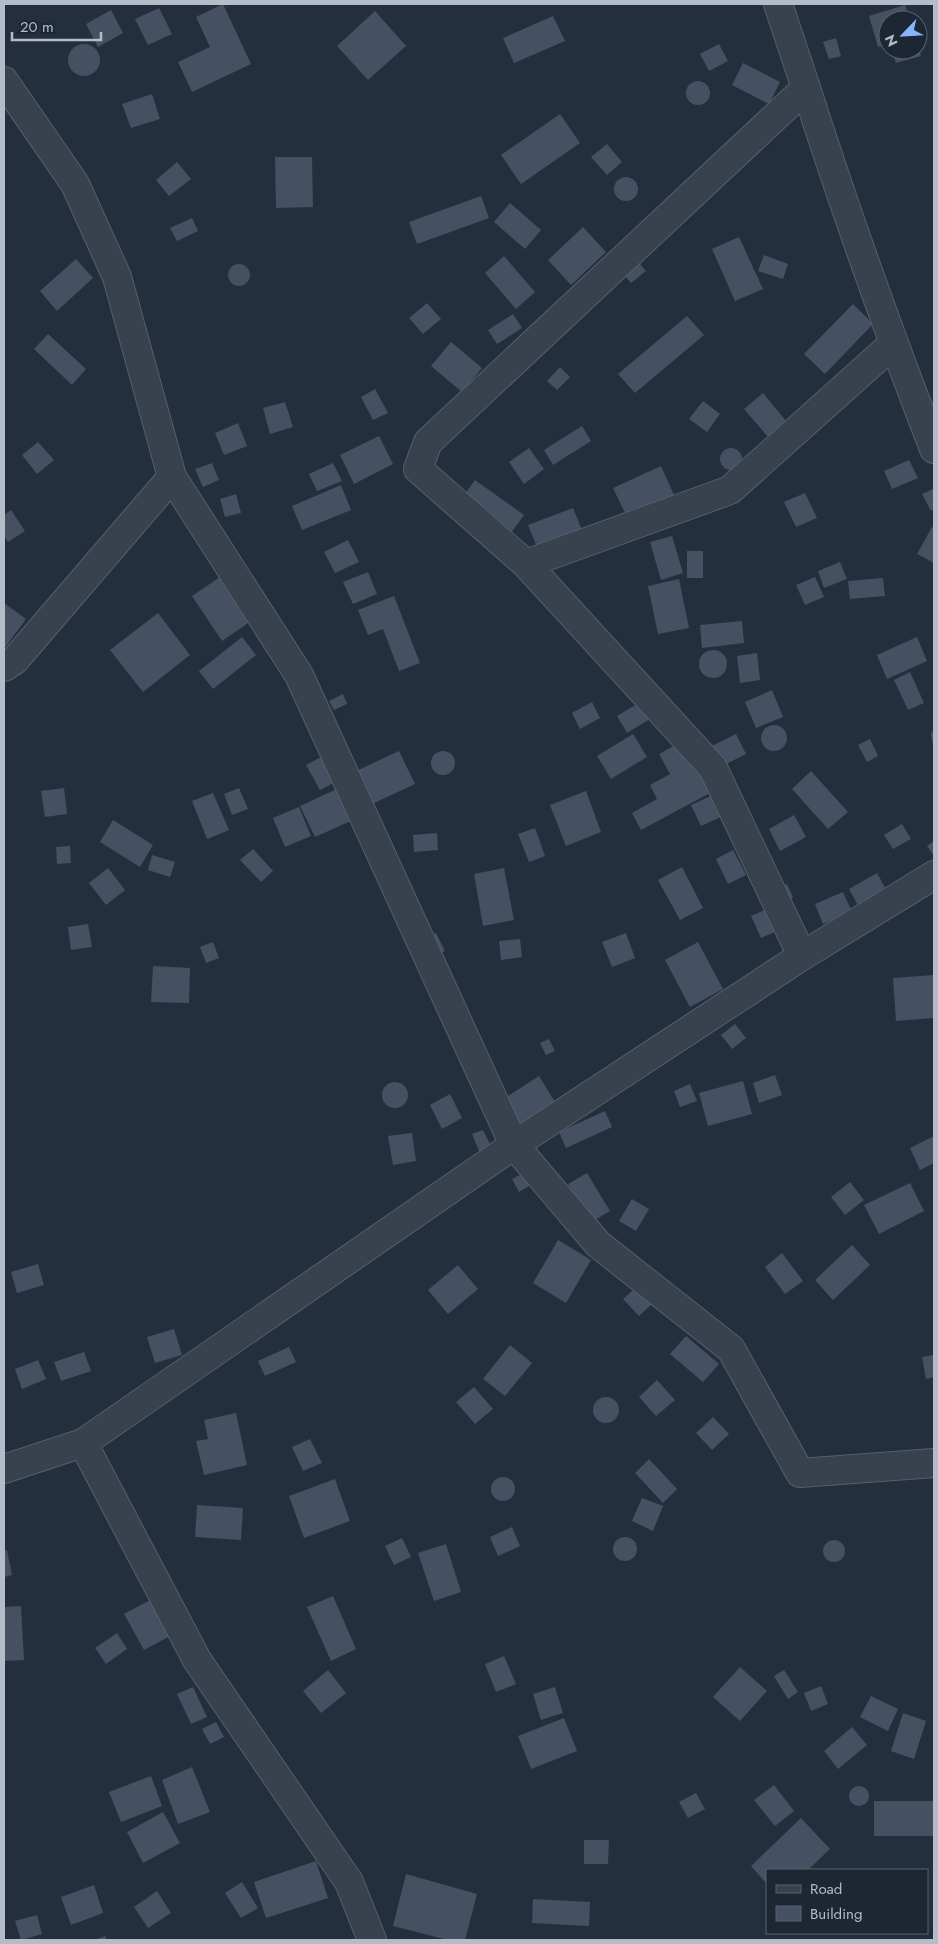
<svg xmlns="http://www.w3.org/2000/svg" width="938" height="1944" font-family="Jost,sans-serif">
	<rect width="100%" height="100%" fill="#242f3e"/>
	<path fill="#455162" d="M223,4L251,64L192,92L178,62L210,47L196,17Z
		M905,5L910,20H888V44L878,47L869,16Z
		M159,8L172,34L148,45L135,19Z
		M111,10L123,33L98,47L86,24Z
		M375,11L406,46L368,80L337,46Z
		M553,16L565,41L514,63L503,38Z
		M836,38L841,56L829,59L823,42Z
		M719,44L728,61L709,71L700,54Z
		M68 60a16 16 0 1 1 32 0a16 16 0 1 1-32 0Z
		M892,50H919L921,56L896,63Z
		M743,63L780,82L769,104L732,85Z
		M686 93a12 12 0 1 1 24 0a12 12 0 1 1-24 0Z
		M152,94L160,119L131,128L122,104Z
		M560,114L580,143L521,184L501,155Z
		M607,144L622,162L607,175L591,157Z
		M275,157H312L313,207L276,208Z
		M177,162L191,179L169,196L156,180Z
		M614 189a12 12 0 1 1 24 0a12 12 0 1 1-24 0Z
		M481,196L489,218L417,244L409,222Z
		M510,203L541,230L525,249L494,222Z
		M192,218L198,231L177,241L170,228Z
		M583,227L606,252L571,285L548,260Z
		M739,237L763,289L735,301L712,249Z
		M764,255L788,264L783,279L758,271Z
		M504,256L535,292L516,309L485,273Z
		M634,257L646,271L631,283L619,269Z
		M76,259L93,278L57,311L40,291Z
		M228 275a11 11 0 1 1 22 0a11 11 0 1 1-22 0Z
		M427,303L441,319L423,334L409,318Z
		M853,304L873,324L825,374L804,354Z
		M513,314L522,328L497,344L488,330Z
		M687,316L704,335L635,393L618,374Z
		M48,334L86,369L72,385L34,349Z
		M451,342L482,368L462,392L431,366Z
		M560,367L570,377L557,390L547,381Z
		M375,389L388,413L373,420L361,397Z
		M763,393L787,422L769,438L744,409Z
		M703,401L720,414L707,432L689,419Z
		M285,402L293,427L270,434L263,408Z
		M238,423L247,446L224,455L215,433Z
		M582,426L591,441L553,465L544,450Z
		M379,436L393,464L354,484L340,455Z
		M38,442L54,460L37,474L22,455Z
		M529,448L544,469L524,484L509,462Z
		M720 459a11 11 0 1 1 22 0a11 11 0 1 1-22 0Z
		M909,460L918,478L892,489L884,471Z
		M212,463L219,480L203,487L195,469Z
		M333,463L342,481L317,491L309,474Z
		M661,466L674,495L627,517L613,488Z
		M475,480L524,515L511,533L462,498Z
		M341,485L351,510L302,530L292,506Z
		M933,489L934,509L931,511L922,494Z
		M805,493L817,518L796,527L784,502Z
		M236,494L241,513L225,517L220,499Z
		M573,508L582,530L537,547L528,525Z
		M11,510L25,531L8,542L4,536V515Z
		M932,527L934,528V563L917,554Z
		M672,536L683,573L661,580L650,542Z
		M348,540L359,562L335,573L324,552Z
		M687,551H703V578H687Z
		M840,562L847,579L824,588L818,571Z
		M368,572L377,594L353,604L343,582Z
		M220,577L251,621L222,641L192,596Z
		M815,577L824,597L805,605L796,585Z
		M883,578L885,596L850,599L848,581Z
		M679,579L689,628L658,634L648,586Z
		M394,596L420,663L399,671L383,629L368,635L358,610Z
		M4,603L26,619L4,649Z
		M158,613L190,655L143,692L110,650Z
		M742,621L744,643L702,648L700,625Z
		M242,637L256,655L213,689L199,671Z
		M917,637L927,661L887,679L877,655Z
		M699 664a14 14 0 1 1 28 0a14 14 0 1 1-28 0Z
		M757,653L760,680L740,683L737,656Z
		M910,672L924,703L908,710L894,680Z
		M772,690L783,717L756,728L745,702Z
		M343,694L347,704L334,710L329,701Z
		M644,700L653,717L627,733L617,716Z
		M592,702L600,718L580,729L572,713Z
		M761 738a13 13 0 1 1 26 0a13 13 0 1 1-26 0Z
		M934,729V745H933L931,734Z
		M633,734L647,757L611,779L597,756Z
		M736,734L746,754L718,768L708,748Z
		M870,739L878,756L867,762L858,745Z
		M683,741L710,793L641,830L632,813L657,799L650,785L670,774L659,754Z
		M399,751L415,784L370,805L354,772Z
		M431 763a12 12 0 1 1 24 0a12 12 0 1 1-24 0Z
		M323,756L337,781L320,790L306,765Z
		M811,771L848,812L828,829L792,789Z
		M64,788L67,814L45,817L41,791Z
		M239,788L248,809L232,815L224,794Z
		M339,788L353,820L315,837L300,806Z
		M586,791L601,832L566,846L550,805Z
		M213,793L229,830L207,839L192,801Z
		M711,796L721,817L701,826L691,805Z
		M299,807L311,836L285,847L273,818Z
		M794,815L806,837L780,851L769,829Z
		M113,820L153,845L140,867L100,842Z
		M902,824L911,839L893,849L884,835Z
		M535,828L545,856L529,862L518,834Z
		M437,833L438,850L414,852L413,835Z
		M934,841V856L927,846Z
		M70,846L71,863L57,864L56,847Z
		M253,849L273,871L261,882L240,860Z
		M733,850L746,875L728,884L716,859Z
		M152,855L175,862L170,877L148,870Z
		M682,867L703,908L680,920L658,880Z
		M108,868L125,890L106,905L89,883Z
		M504,868L514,920L483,926L474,874Z
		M877,873L888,893L860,909L849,889Z
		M787,884L793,897L780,904L774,891Z
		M843,892L852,912L823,924L815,904Z
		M767,909L777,931L761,938L751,916Z
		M88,924L92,947L71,950L68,927Z
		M436,933L445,951L433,957L424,939Z
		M626,933L635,958L612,967L602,942Z
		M520,939L522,957L501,960L499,941Z
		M213,942L219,958L206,963L200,947Z
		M698,942L723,989L690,1007L665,960Z
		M153,966L190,968L189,1003L151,1002Z
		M934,975V1018L896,1021L893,978Z
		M735,1024L746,1038L732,1049L721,1035Z
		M549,1039L555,1051L546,1055L540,1043Z
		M775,1075L782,1095L759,1103L753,1083Z
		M539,1076L558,1107L520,1130L502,1100Z
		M743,1081L752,1114L708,1126L699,1093Z
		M382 1095a13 13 0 1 1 26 0a13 13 0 1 1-26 0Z
		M690,1084L697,1101L680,1107L674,1091Z
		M450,1094L462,1118L442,1129L430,1105Z
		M605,1111L612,1127L566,1148L559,1132Z
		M483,1130L491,1146L479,1151L472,1134Z
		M412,1133L416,1161L393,1165L388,1136Z
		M934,1136V1163L920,1170L910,1148Z
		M528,1171L534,1183L519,1192L512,1179Z
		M587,1173L610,1211L590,1223L568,1184Z
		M850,1182L864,1200L845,1215L831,1197Z
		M910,1183L924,1211L879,1234L864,1205Z
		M632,1199L649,1209L636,1231L619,1221Z
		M558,1240L591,1260L566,1303L533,1283Z
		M852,1245L870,1265L833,1300L815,1280Z
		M782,1253L803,1281L785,1294L765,1267Z
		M38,1264L44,1285L17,1293L11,1272Z
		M458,1265L478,1289L448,1314L428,1290Z
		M640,1284L655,1301L639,1316L623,1299Z
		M174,1329L182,1355L155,1363L147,1337Z
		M686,1336L719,1364L703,1382L670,1354Z
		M510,1345L532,1363L505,1396L483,1379Z
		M289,1347L296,1362L265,1376L258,1361Z
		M84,1352L91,1371L61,1381L54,1362Z
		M934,1355V1377L926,1379L922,1357Z
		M38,1360L46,1379L22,1389L15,1369Z
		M657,1380L675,1400L656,1416L639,1397Z
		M474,1387L493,1409L475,1424L456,1402Z
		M593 1410a13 13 0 1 1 26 0a13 13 0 1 1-26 0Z
		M236,1413L247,1465L204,1475L196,1441L208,1439L204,1420Z
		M713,1417L729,1434L712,1450L696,1433Z
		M310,1439L322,1463L303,1471L292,1447Z
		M649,1459L677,1489L663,1503L635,1473Z
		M491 1489a12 12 0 1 1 24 0a12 12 0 1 1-24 0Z
		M335,1479L350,1521L304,1538L289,1496Z
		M642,1498L663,1506L653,1531L632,1521Z
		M197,1505L243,1508L241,1540L195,1537Z
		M512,1527L520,1546L498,1556L490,1537Z
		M613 1549a12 12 0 1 1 24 0a12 12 0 1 1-24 0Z
		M402,1538L411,1557L394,1565L385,1546Z
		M823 1551a11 11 0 1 1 22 0a11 11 0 1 1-22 0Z
		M446,1544L461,1592L434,1601L418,1553Z
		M7,1550L12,1575L4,1577V1551Z
		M333,1596L356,1649L331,1661L307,1607Z
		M154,1598L174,1634L144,1650L124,1614Z
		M21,1606L24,1660L4,1661V1607Z
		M117,1633L127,1649L106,1664L95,1648Z
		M504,1656L516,1684L496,1692L485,1664Z
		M740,1667L767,1691L740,1721L713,1697Z
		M328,1670L346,1693L321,1713L303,1691Z
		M784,1670L798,1692L788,1699L774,1676Z
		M821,1686L828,1704L811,1711L804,1693Z
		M193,1687L207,1717L191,1724L177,1694Z
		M555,1687L563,1713L541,1720L533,1694Z
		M871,1696L898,1709L888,1731L860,1717Z
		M903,1713L926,1721L914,1759L891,1751Z
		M564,1718L577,1751L531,1769L518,1736Z
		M216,1722L224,1737L210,1744L202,1729Z
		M852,1727L867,1745L838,1769L824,1751Z
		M192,1767L210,1812L178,1824L162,1780Z
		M151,1776L162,1806L121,1822L109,1792Z
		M774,1785L794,1811L775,1826L754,1800Z
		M849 1796a10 10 0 1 1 20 0a10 10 0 1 1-20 0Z
		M696,1793L705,1809L688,1818L679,1802Z
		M874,1801H934V1836H874Z
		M163,1812L180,1843L143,1863L127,1832Z
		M801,1818L830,1849L808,1870H767V1884L751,1866Z
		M584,1840H609L608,1864H584Z
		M316,1861L328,1898L266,1918L254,1882Z
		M406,1874L477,1894L465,1940H448L393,1926Z
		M242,1882L258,1908L241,1918L225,1893Z
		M94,1885L103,1913L71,1925L61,1897Z
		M157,1891L171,1913L148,1928L134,1907Z
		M533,1899L590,1902L589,1926L532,1923Z
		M37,1915L42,1934L21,1940L15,1921Z
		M105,1936L107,1940H95Z"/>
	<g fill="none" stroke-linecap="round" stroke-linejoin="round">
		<defs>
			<path id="street" d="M778,4L806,88L428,442L418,469L526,564L730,490L893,344
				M4,81L75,184L117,277L172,477L299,675L514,1145L598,1244L731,1349L800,1473L934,1463
				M806,88C845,210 888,330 934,449
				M526,564L713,768L802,956
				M4,667L15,660L172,477
				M83,1443L197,1660L349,1882L372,1940
				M4,1469L83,1443L514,1145L802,956L934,875"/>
		</defs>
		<use href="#street" stroke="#565f6c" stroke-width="30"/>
		<use href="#street" stroke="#38414e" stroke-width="28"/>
	</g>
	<rect width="938" height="1944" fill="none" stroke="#b4bcc9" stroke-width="10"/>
	<rect x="766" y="1869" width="162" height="65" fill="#1d2633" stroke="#59626f"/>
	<rect x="776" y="1885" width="25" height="8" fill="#38414e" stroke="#59626f"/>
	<text x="810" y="1894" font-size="15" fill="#b4bcc9">Road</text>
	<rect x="776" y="1906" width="25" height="15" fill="#455162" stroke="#59626f"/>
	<text x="810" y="1919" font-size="15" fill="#b4bcc9">Building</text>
	<g transform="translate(903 35) rotate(245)"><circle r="24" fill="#1d2633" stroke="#59626f"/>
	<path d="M0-4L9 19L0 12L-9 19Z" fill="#8ab4f8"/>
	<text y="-8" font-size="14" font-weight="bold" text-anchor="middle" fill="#b4bcc9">N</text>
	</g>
	<path d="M12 32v8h89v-8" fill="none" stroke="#b4bcc9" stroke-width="2.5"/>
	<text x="20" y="32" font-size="15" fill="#b4bcc9" stroke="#1d2633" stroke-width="4" paint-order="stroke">20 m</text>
</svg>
